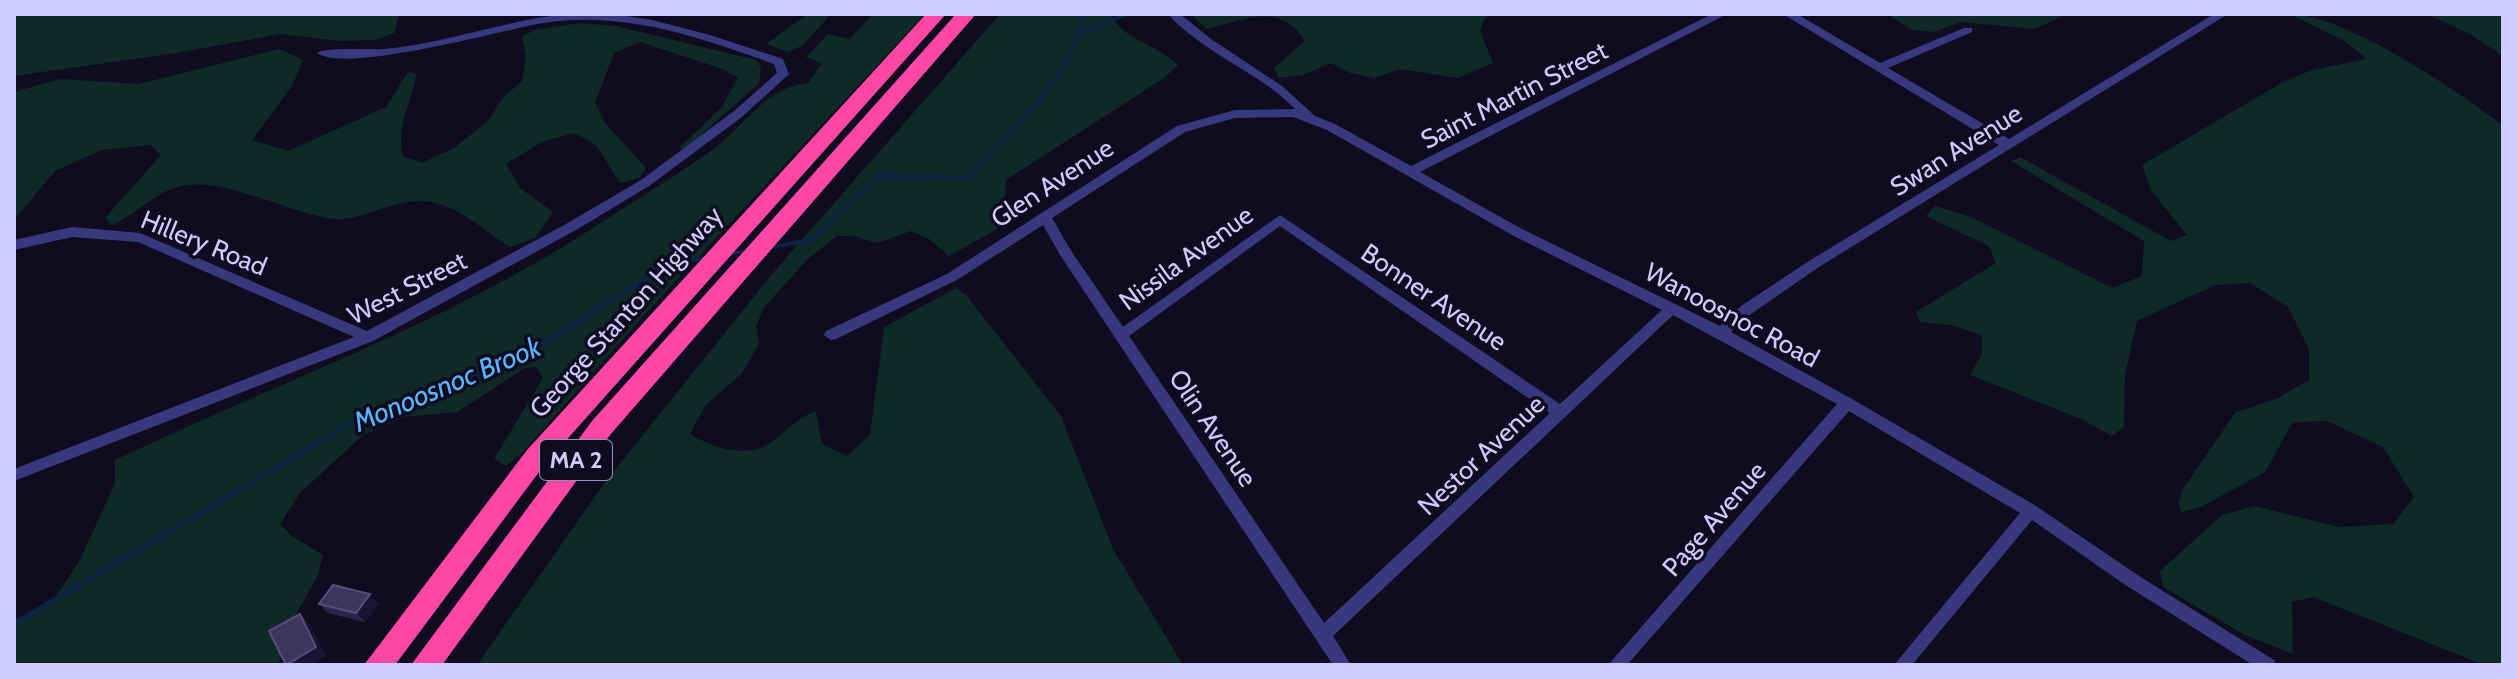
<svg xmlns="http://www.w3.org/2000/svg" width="2517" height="679" font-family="Cabin,sans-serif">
	<rect width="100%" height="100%" fill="#0f0c1f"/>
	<path fill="#0f2927" d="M14,14H399L394,33L375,40L339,41L280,34L176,53L14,76Z
		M808,14H831L802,46L787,52L766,44Z
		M867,14H925L649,310L521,454L506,466L494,459L543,378L536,367L525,368L457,412L404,417L363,435L300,493L280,524L292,536L323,555L318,575L295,616L278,665H14V620L53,601L80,560L115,483V460C276,383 449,323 599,224C636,200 675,176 711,151C743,128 765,87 808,83L822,63L806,57L828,34L850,39L871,16Z
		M1000,14H1110C1124,41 1157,44 1178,65L1164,78L1006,180L1005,200L1020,216L949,256L929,239L911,231L877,243L854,236H837L809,258L764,307L756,326L759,344L742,373L705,406L690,434C708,445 734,455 757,449C775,445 794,418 816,411L822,444L847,456L870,435L884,327L956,288L966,295L1061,416L1113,549L1183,665H477L603,485L772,274Z
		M1191,14H1493L1485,18L1480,31L1493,63L1458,78L1400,69L1375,78L1350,73L1331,63L1303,75L1279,78L1274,68L1305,41C1280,1 1244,20 1207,29Z
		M1887,14H2068L2034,29L1961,22L1933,32L1912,30Z
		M2289,14C2345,14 2457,91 2503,125V665H2484L2313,597L2292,602L2293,654L2245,635L2163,587L2160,571L2222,515L2254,506L2339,527L2393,524L2414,497L2383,447L2327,421L2293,422L2265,472L2201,507L2181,512L2178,502L2183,489L2235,413L2278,398L2309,380V349L2288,307L2250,283L2215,285L2137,321L2125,375L2124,427L2112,436L2081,419L1970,375L1982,354V335L1951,325L1920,322L1916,312L1996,263L1989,246L1926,216L1935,206L1971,217L2112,288L2142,276L2144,241L2011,161L2020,157L2171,241L2187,235L2151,190L2142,165L2283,82L2312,70L2367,59L2343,40Z
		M2427,14H2503V56L2470,34Z
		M580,23L616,26L756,60L761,68L759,83L686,149L679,148L722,107L738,77L720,68L640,42L614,53L595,103L606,124L646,168L639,178L620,183L596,145L574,133L542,142L506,164L520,188L553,212L535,238L510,247C483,231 463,208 431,202C397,196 361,222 335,219C287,214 219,172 174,188C153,195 134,216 111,225L105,218L161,155L151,145L102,150L55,171L14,220V92L60,79L139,84L279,49L303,60L292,86L252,140L288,151L386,107L408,72L416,74C412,106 395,124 403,156L422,163L454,148L488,121L503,98L522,81L526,58L522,37L534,30Z"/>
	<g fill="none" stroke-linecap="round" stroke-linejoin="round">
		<path stroke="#0c2343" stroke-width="4" d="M1082,33L1127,14
			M771,247L812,240L879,176L967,178C1013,129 1069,82 1084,14
			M727,254L749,251
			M606,304L668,265L706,258"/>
		<path stroke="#0c2343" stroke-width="5" d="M14,624L355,421L523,357L609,302"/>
		<path fill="#38387e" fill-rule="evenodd" d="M565,14H614L652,20L710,35L783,59L789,74L742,117L649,186L576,230L373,341L14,481V469L354,337L138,242L72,237L14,250V240L72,227L140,233L367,331L566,224L641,180L734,111L777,73L774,64C700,37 623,10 543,23C502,30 347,74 317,53C325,47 369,50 384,49C445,43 504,21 565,14Z
			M1168,14H1180L1211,39L1282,86L1315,116L1335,124L1411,166L1712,14H1727L1420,172L1522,229L1720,326L1741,306L1809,261L1999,145L1783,14H1797L1880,63L1964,28H1972V32L1888,68L2009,139L2214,14H2228L1819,267L1751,314L1731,332L1852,399L2036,506L2139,576L2274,660L2276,665H2253L2127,586L2032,520L1912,665H1894L2020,513L1849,411L1627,665H1608L1837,404L1673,315L1333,636L1351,665H1333L1060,255L1043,225L957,280L836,339L831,340L824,335L826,331L947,274L1177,126L1235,110L1295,109C1258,71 1204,54 1168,14ZM1293,117L1327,130L1512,235L1662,310L1560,404L1280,215L1123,327L1070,249L1052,218L1185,132L1235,118ZM1280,226L1550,413L1324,623L1129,336Z"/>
		<path fill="#fe46a4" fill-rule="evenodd" d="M926,14H946L545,464L395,665H364L527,450Z
			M956,14H976L610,435L442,665H411L592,421Z"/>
	</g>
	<path fill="#2b254c" d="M319,604H379L365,622L328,613Z"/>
	<path fill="#191432" d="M370,594L379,604L365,622L356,613Z
		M300,614L309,623L326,656L310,665H286Z"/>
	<path fill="#3d3760" stroke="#544e79" stroke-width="2" d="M333,585L370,594L356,613L319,604Z
		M300,614L316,647L286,665L269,631Z"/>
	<g text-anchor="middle" stroke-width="7" stroke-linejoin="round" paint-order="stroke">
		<rect fill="#0f0c1f" stroke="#9591bc" stroke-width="2" x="540" y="440" width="72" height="40" rx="6"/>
		<g font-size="24" font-weight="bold" fill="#cfcaff">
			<text x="576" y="468">MA 2</text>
		</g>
		<g font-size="26" fill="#cfcaff" stroke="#0f0c1f">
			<text transform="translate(1514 95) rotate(-27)" y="9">Saint Martin Street</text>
			<text transform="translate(1956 150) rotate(-32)" y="9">Swan Avenue</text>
			<text transform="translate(1052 183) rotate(-33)" y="9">Glen Avenue</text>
			<text transform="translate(204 243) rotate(22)" y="9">Hillery Road</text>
			<text transform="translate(1186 258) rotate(-36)" y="9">Nissila Avenue</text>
			<text transform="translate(407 288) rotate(-27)" y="9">West Street</text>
			<text transform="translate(1434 297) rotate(34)" y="9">Bonner Avenue</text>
			<text transform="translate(626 312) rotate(-48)" y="9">George Stanton Highway</text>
			<text transform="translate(1732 315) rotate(28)" y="9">Wanoosnoc Road</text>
			<text transform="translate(1213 428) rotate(56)" y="9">Olin Avenue</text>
			<text transform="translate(1481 455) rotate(-43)" y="9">Nestor Avenue</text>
			<text transform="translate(1714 519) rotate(-49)" y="9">Page Avenue</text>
		</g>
		<g font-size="28" font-style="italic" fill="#59b6fe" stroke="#0f0c1f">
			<text transform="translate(447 384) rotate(-23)" y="10">Monoosnoc Brook</text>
		</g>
	</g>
	<rect width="2517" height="679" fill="none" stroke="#cfcaff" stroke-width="32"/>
</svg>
